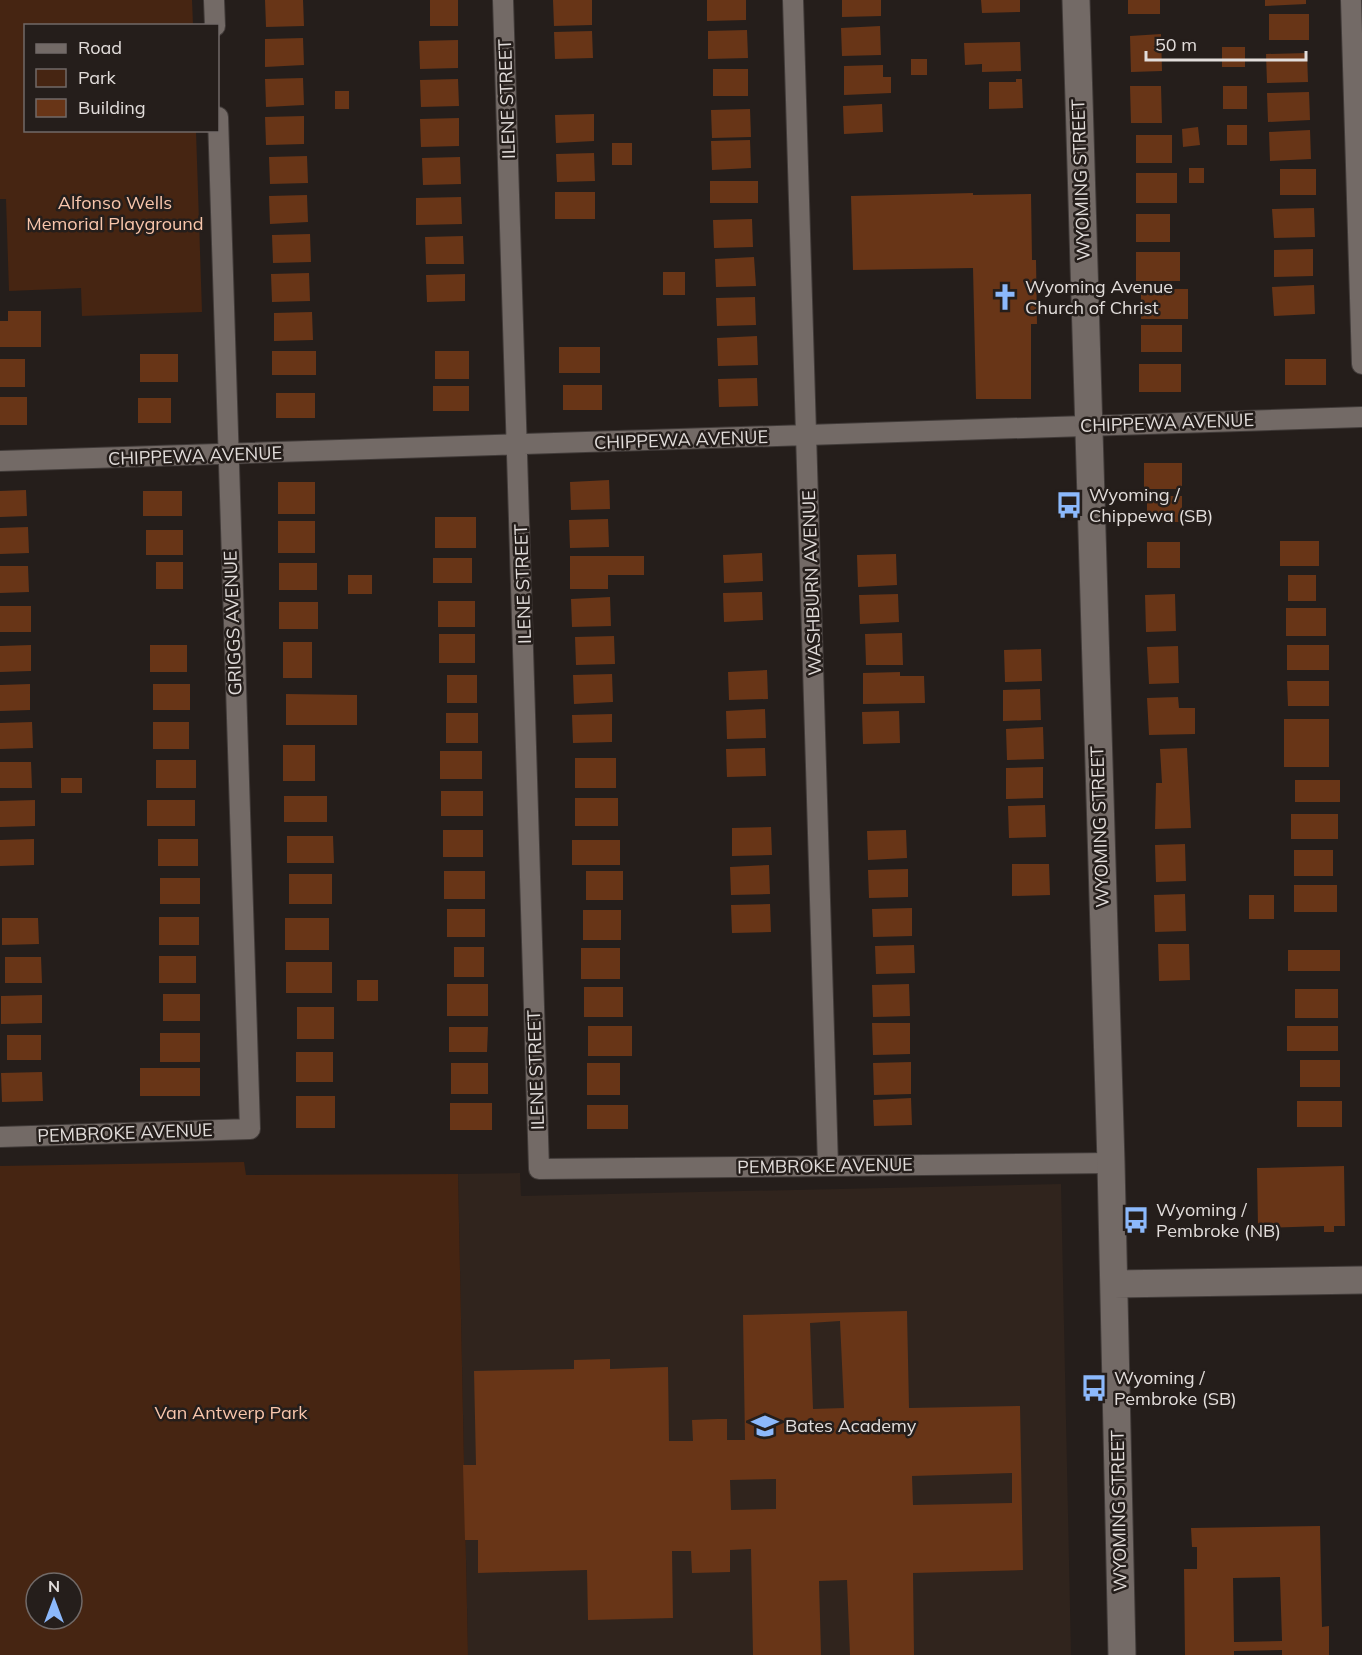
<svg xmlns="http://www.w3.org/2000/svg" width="1362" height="1655" font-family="Mulish,sans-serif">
	<rect width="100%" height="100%" fill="#251e1b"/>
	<path fill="#30241d" d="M520,1173L521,1196L1061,1184L1071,1655H468L458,1174Z"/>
	<path fill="#462512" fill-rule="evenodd" d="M0,0H192L193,25L26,26V130L196,131L202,312L82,316L81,288L9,291L6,199H0Z
		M244,1162L246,1175L458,1174L468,1655H0V1166ZM36,1583H72V1619H36Z"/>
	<path fill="#683517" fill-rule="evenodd" d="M265,0H303L304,26L266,27Z
		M430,0H458V26H430Z
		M553,0H592V25L554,26Z
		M707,0H746V20L707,21Z
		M842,0H881V16L842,17Z
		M981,0H1020V12L982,13Z
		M1128,0H1160V14H1128Z
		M1265,0H1306V4L1265,6Z
		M1269,14H1309V40H1269Z
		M880,26L881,55L842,56L841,28Z
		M747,30L748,58L708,59V31Z
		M592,31L593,58L555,59L554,32Z
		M1161,34L1162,71L1131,72L1130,36Z
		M303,38L304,65L265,67V39Z
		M458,40V68L420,69L419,41Z
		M1020,42L1021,71L982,72V64L965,65L964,43Z
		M1222,47H1245V67H1222Z
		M1307,53L1308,82L1267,83L1266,54Z
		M911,59H927V75H911Z
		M883,65V77H891V93L844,95V66Z
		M713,69H748V96H713Z
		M303,78L304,105L266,107L265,79Z
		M458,79L459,106L421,107L420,80Z
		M1016,79H1022L1023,108L989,109V82H1016Z
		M1130,86H1161L1162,123H1131Z
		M1223,86H1247V109H1223Z
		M335,91H349V109H335Z
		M1309,92L1310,120L1268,122L1267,93Z
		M882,104L883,132L844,134L843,106Z
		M750,109L751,137L712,138L711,110Z
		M594,114V141L556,143L555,115Z
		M304,116V144L266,145L265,117Z
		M459,118V146L421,147L420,119Z
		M1227,125H1247V145H1227Z
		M1198,127L1200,145L1183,147L1182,129Z
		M1310,130L1311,159L1270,161L1269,132Z
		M1136,135H1172V163H1136Z
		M750,140L751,168L712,170L711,141Z
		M612,143H632V165H612Z
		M594,153L595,181L557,182L556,154Z
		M307,156L308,183L270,184L269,157Z
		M460,157L461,184L423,185L422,158Z
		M1189,168H1204V183H1189Z
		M1280,169H1316V195H1280Z
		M1136,173H1177V203H1136Z
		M710,181H758V203H710Z
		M555,192H595V219H555Z
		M973,193V195L1031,194L1032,260H1036L1037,324H1031V399H976L973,268L853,270L851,196Z
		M307,195L308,222L270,224L269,196Z
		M461,197L462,224L416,225V198Z
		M1314,208L1315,237L1274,238L1272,209Z
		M1136,214H1170V242H1136Z
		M752,219L753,247L714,248L713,220Z
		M310,234L311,262L273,263L272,235Z
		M463,236L464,264H426L425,237Z
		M1313,249V276L1274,277V250Z
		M1136,252H1180V281H1136Z
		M754,257L756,286L716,287L715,259Z
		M663,272H685V295H663Z
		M309,273L310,301L272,302L271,274Z
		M465,274V301L427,302L426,275Z
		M1314,285L1315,314L1274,316L1272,287Z
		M1141,289H1188V319H1141Z
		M755,297L756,325L717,326L716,298Z
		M8,311H41V347H0V321H8Z
		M312,312L313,340L274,341V313Z
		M1141,325H1182V352H1141Z
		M757,336L758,365L718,366L717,338Z
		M559,347H600V373H559Z
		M272,351H316V375H272Z
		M435,351H469V379H435Z
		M140,354H178V382H140Z
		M0,359H25V387H0Z
		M1285,359H1326V385H1285Z
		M1139,364H1181V392H1139Z
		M757,378L758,406L719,407L718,379Z
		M563,385H602V410H563Z
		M433,386H469V411H433Z
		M276,393H315V418H276Z
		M0,397H27V425H0Z
		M138,398H171V423H138Z
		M1144,463H1182V489H1144Z
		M609,480L610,509L571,510L570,482Z
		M278,482H315V514H278Z
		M26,490L27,516L0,517V491Z
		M143,491H182V516H143Z
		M1147,496H1182V522H1147Z
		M435,517H476V548H435Z
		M608,519L609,547L570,548L569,520Z
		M278,521H315V553H278Z
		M28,527L29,553L0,554V528Z
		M146,530H183V555H146Z
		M1280,541H1319V566H1280Z
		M1147,542H1180V568H1147Z
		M762,553L763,581L724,583L723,555Z
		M896,554L897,585L858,587L857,555Z
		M570,556H644V575H608V589H570Z
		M433,558H472V583H433Z
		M156,562H183V589H156Z
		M279,563H317V590H279Z
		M0,566H28L29,592L0,593Z
		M348,575H372V594H348Z
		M1288,575H1316V601H1288Z
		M762,592L763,620L724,622L723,593Z
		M898,594L899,622L860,624L859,595Z
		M1175,594L1176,631L1146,632L1145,595Z
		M610,597L611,626L572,627L571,599Z
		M438,601H475V627H438Z
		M279,602H318V629H279Z
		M0,606H31V632H0Z
		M1286,608H1326V636H1286Z
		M902,633L903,665H866L865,634Z
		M439,634H475V663H439Z
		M614,636L615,664L576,665L575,637Z
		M283,642H312V678H283Z
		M31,645V671L0,672V646Z
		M150,645H187V672H150Z
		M1287,645H1329V670H1287Z
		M1178,646L1179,683L1149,684L1147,647Z
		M1041,649L1042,681L1005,682L1004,650Z
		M767,670L768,699L729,700L728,672Z
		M900,672V676H924L925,703L863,704V673Z
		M612,674L613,702L574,704L573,675Z
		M447,675H477V703H447Z
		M1287,681H1329V706H1288Z
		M30,684V710L0,711V685Z
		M153,684H190V710H153Z
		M1040,689L1041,720L1003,721V690Z
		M286,694L357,695V725H286Z
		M1178,697L1179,708H1195V734L1149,735L1147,698Z
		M765,709L766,738L727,739L726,711Z
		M899,711L900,743L863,744L862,712Z
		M446,713H478V743H446Z
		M612,714V742L573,743L572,715Z
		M1284,719H1329V767H1284Z
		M32,722L33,748L0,749V723Z
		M153,722H189V749H153Z
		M1043,727L1044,759L1007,760L1006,729Z
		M283,745H315V781H283Z
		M765,748L766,776L727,777L726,749Z
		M1187,748L1191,828L1155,829L1156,783H1162L1160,749Z
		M440,751H482V779H440Z
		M575,758H616V788H575Z
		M156,760H196V788H156Z
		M0,762H31L32,788H0Z
		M1043,767V798L1006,799V768Z
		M61,778H82V793H61Z
		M1295,780H1340V802H1295Z
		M441,791H483V816H441Z
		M284,796H327V822H284Z
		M575,798H618V826H575Z
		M35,800V826L0,827V801Z
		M147,800H195V826H147Z
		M1045,805L1046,837L1009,838L1008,806Z
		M1291,814H1338V839H1291Z
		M771,827L772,855L732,856V828Z
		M443,830H483V857H443Z
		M906,830L907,858L868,860L867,831Z
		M287,836H333L334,863H287Z
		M34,839V865L0,866V840Z
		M158,839H198V866H158Z
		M572,840H620V865H572Z
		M1185,844L1186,881L1156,882L1155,845Z
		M1294,850H1333V876H1294Z
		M1012,864H1049L1050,895L1012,896Z
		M769,865L770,894L731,895L730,867Z
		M908,869V897L869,898L868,870Z
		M444,871H485V899H444Z
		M586,871H623V900H586Z
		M289,874H332V904H289Z
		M160,878H200V904H160Z
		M1294,885H1337V912H1294Z
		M1185,894L1186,931L1155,932L1154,895Z
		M1249,895H1274V919H1249Z
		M770,904L771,932L732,933L731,905Z
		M912,908V936L873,937L872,909Z
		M447,909H485V937H447Z
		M583,910H621V940H583Z
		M159,917H199V945H159Z
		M2,918H38L39,944L2,945Z
		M285,918H329V950H285Z
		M1158,944H1189L1190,980L1159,981Z
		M914,945L915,973L876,974L875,946Z
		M454,947H484V977H454Z
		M581,948H620V979H581Z
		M1288,950H1340V971H1288Z
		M159,956H196V983H159Z
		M5,957H41L42,983H5Z
		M286,962H332V993H286Z
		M357,980H378V1001H357Z
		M447,984H488V1016H447Z
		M909,984L910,1016L873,1017L872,985Z
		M584,987H623V1017H584Z
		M1295,989H1338V1018H1295Z
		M163,994H200V1021H163Z
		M42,995V1023L1,1024V996Z
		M297,1007H334V1039H297Z
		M872,1023H910V1054L873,1055Z
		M588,1026H632V1056H588Z
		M1287,1026H1338V1051H1287Z
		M449,1027H488L487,1052H449Z
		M160,1033H200V1062H160Z
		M7,1035H41V1060H7Z
		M296,1052H333V1082H296Z
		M1300,1060H1340V1087H1300Z
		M911,1062V1094L874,1095L873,1063Z
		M451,1063H488V1094H451Z
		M587,1063H620V1095H587Z
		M140,1068H200V1096H140Z
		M42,1072L43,1101L2,1102L1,1073Z
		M296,1096H335V1128H296Z
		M911,1098L912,1125L874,1126L873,1100Z
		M1297,1101H1342V1127H1297Z
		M450,1103H492V1130H450Z
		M587,1105H628V1129H587Z
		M1344,1166L1345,1226H1334V1232H1324V1226L1258,1228L1257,1168Z
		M907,1311L909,1408L1020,1406L1023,1570L913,1573L914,1655H850L847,1580L819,1581L821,1655H753L751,1549L730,1550V1572L692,1573L691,1551H672L673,1618L588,1620L587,1570L478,1573V1540H465L463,1465H476L474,1371L574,1369V1360L610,1359V1369L668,1367L669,1441H693L692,1420L717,1419H727V1440H745L743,1315ZM840,1321L844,1408L813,1409L810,1323ZM1012,1473V1503L913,1505L912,1476ZM776,1479V1509L731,1510L730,1480Z
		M1320,1526L1322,1627L1329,1626V1655H1282V1650L1234,1651V1655H1185L1184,1569H1197V1547H1192L1191,1528ZM1280,1577L1282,1641L1234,1642L1233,1578Z"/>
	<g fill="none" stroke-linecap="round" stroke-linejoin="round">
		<defs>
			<path id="street" d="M214,0L215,26
				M503,0L539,1169L1111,1163
				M793,0L828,1166
				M1351,0L1362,364
				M0,461L1362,417
				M0,1137L250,1129L218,117"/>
			<path id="secondary" d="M1076,0L1111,1163L1122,1655
				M1114,1284L1362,1280"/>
		</defs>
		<use href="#street" stroke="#413b39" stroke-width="22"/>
		<use href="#secondary" stroke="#413b39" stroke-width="29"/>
		<use href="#street" stroke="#736a66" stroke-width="20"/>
		<use href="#secondary" stroke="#736a66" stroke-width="27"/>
	</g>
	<defs>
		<symbol id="church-bare" viewBox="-9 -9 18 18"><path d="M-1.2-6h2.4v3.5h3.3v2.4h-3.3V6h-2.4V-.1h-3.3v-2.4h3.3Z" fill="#8cb9fc" stroke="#251e1b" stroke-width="2.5" paint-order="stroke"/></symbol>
		<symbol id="bus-bare" viewBox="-9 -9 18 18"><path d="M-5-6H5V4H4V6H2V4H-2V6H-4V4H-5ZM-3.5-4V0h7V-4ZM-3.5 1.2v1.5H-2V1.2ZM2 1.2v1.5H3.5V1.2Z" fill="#8cb9fc" stroke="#251e1b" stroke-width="2.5" paint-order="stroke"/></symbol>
		<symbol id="school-bare" viewBox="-9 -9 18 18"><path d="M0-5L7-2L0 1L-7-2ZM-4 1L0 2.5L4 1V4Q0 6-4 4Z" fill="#8cb9fc" stroke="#251e1b" stroke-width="2.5" paint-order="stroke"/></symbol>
	</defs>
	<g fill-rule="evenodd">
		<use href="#church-bare" x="986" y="278" width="38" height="38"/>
		<use href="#bus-bare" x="1050" y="486" width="38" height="38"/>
		<use href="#bus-bare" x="1117" y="1201" width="38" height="38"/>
		<use href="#bus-bare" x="1075" y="1369" width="38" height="38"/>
		<use href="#school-bare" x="746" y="1407" width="38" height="38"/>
	</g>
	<g text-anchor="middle" stroke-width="5" stroke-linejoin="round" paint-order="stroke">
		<g font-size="18" fill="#e2dddb" stroke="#251e1b">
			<text transform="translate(507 99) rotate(-92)" y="6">ILENE STREET</text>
			<text transform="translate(1081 180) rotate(-92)" y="6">WYOMING STREET</text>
			<text transform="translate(1167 423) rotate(-2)" y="6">CHIPPEWA AVENUE</text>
			<text transform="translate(681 440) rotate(-2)" y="6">CHIPPEWA AVENUE</text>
			<text transform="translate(195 456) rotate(-2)" y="6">CHIPPEWA AVENUE</text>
			<text transform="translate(812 583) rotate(-92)" y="6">WASHBURN AVENUE</text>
			<text transform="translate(523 584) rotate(-92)" y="6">ILENE STREET</text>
			<text transform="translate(233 623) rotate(-92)" y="6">GRIGGS AVENUE</text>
			<text transform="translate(1100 827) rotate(-92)" y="6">WYOMING STREET</text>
			<text transform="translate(536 1070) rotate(-92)" y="6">ILENE STREET</text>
			<text transform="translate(125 1133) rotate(-2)" y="6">PEMBROKE AVENUE</text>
			<text transform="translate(825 1166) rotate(-1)" y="6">PEMBROKE AVENUE</text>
			<text transform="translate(1119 1511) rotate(-91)" y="6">WYOMING STREET</text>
		</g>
		<g font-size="18" fill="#f9c6ac" stroke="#251e1b">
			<text x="115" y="209">Alfonso Wells<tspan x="115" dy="21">Memorial Playground</tspan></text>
			<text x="231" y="1419">Van Antwerp Park</text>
		</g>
		<g font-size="18" fill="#e2dddb" stroke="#251e1b" text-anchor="start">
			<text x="1025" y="293">Wyoming Avenue<tspan x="1025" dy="21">Church of Christ</tspan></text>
			<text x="1089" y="501">Wyoming /<tspan x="1089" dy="21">Chippewa (SB)</tspan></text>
			<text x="1156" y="1216">Wyoming /<tspan x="1156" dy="21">Pembroke (NB)</tspan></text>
			<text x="1114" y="1384">Wyoming /<tspan x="1114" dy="21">Pembroke (SB)</tspan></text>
			<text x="785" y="1432">Bates Academy</text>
		</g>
	</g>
	<rect x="24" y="24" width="195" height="108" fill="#251e1b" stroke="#716a68" stroke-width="1.5"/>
	<rect x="36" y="44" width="30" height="9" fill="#736a66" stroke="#716a68" stroke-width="1.5"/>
	<text x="78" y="54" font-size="18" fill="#e2dddb">Road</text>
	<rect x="36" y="69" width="30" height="18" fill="#462512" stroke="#716a68" stroke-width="1.5"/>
	<text x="78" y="84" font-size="18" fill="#e2dddb">Park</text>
	<rect x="36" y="99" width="30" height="18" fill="#683517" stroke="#716a68" stroke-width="1.5"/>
	<text x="78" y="114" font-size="18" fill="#e2dddb">Building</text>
	<g transform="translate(54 1601)"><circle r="28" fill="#251e1b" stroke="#716a68" stroke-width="1.5"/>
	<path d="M0-4.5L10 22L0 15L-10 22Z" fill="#8cb9fc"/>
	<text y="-9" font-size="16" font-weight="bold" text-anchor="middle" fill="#e2dddb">N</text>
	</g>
	<path d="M1146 51v9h160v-9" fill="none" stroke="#e2dddb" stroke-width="3"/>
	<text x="1155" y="51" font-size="18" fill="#e2dddb" stroke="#251e1b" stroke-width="4.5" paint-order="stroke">50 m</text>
</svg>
